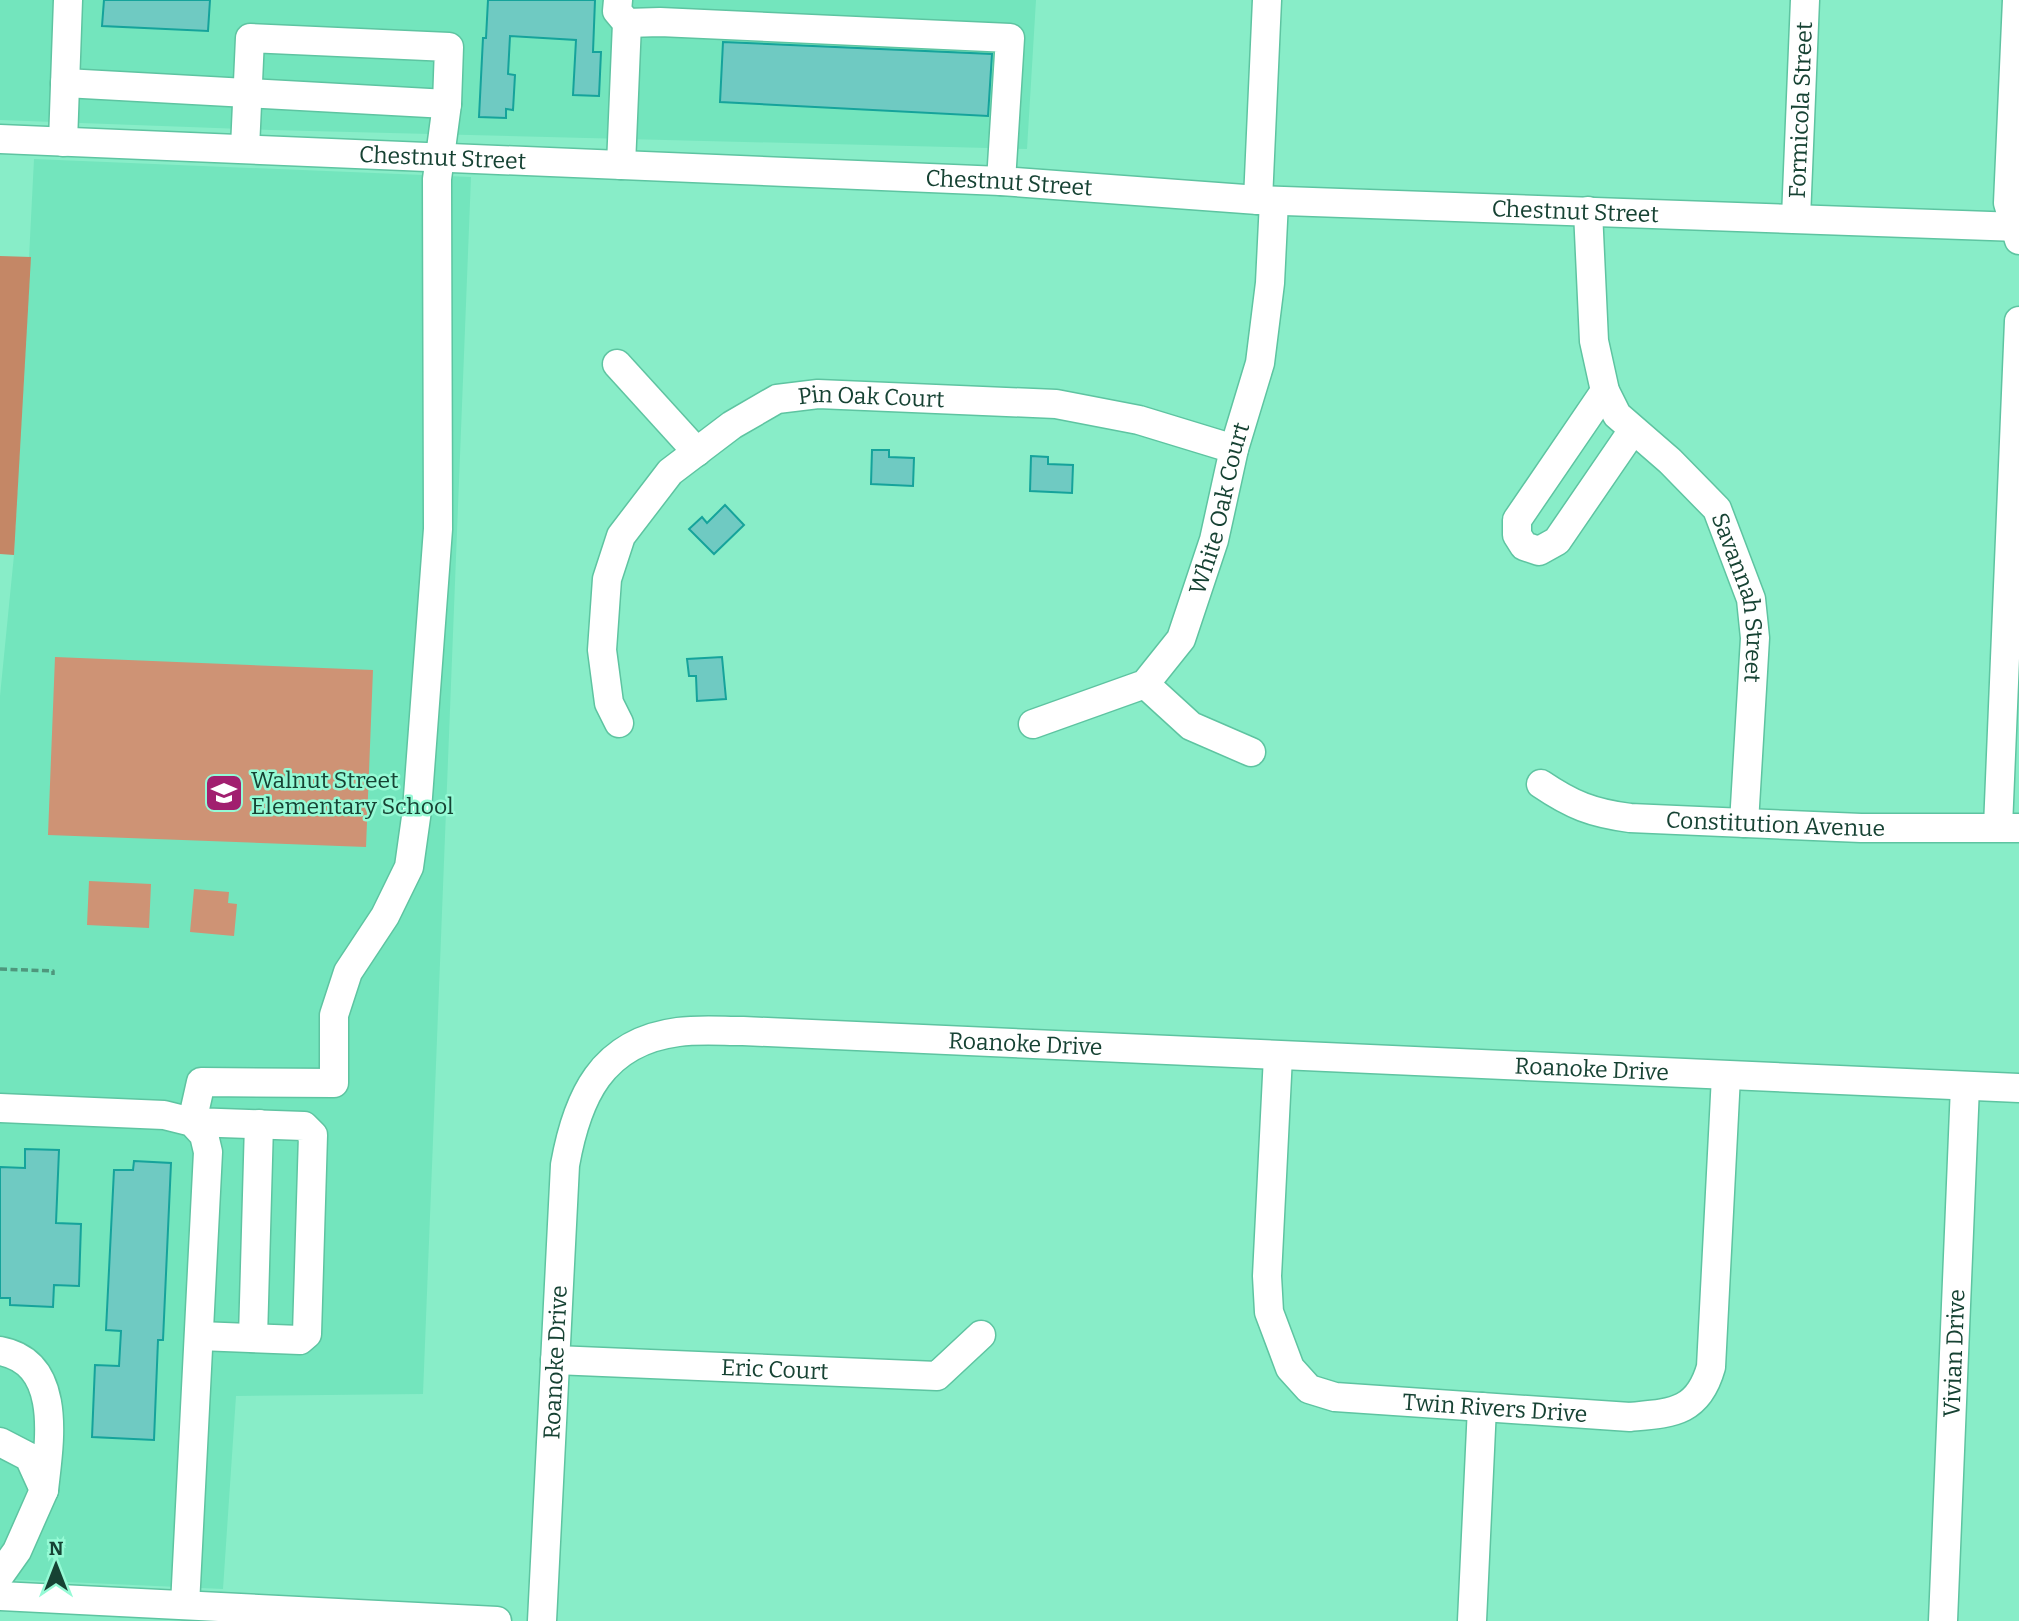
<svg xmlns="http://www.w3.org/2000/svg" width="2019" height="1621" font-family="Bitter,serif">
	<rect width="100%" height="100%" fill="#88edc8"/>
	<path fill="#73e5bd" d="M0,0H1036L1027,149L271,130L0,120Z
		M34,159L471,177L423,1394L236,1396L223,1589L0,1579V696L14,555Z"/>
	<path fill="#ce9375" d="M55,657L373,670L366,847L48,835Z
		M89,881L151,884L149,928L87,925Z
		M194,889L229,892L228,903L237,904L234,936L190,932Z"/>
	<path fill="#c48766" d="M0,256L31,257L14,555L0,554Z"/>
	<path fill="#6fcac2" stroke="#15a39b" stroke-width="2" d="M104,0H210L208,31L102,26Z
		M488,0H595L593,52H601L599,96L573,95L576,40L510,36L508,74L515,75L513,110L506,109V118L479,117L483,38H486Z
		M723,42L992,54L988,116L720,102Z
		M872,450H889V457L914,458L913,486L871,484Z
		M1031,456L1048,457V464L1073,465L1072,493L1030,491Z
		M725,505L744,525L714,554L689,529L702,517L707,523Z
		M722,657L726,699L697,701L696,676H689L687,659Z
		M25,1149L59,1150L56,1223L81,1224L79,1286L54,1285L53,1307L10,1305V1298H0V1167L25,1168Z
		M134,1161L171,1163L163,1340H158L154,1440L92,1437L95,1365L119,1366L121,1331L106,1330L114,1170H133Z"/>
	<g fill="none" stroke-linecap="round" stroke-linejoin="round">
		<defs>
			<g id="minor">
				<path d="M618,0L617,11L627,23L621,165"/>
				<path d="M2017,0L2008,203L2019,240"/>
				<path d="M627,23L660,22L1010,38L1001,181"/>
				<path d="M65,83L447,104"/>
				<path id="s1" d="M0,139L1001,181L1258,200L2019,227"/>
				<path d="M63,142L68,0"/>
				<path d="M1258,200L1267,0"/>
				<path id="s2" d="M1588,211L1594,341L1605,391L1617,415L1670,461L1717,509L1751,599L1755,638L1744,823"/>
				<path id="s3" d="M1796,218L1805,0"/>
				<path d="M617,364L697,452"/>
				<path d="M1605,391L1517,520V535L1524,546L1539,551L1557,541L1633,430"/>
				<path d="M1145,684L1191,726L1251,752"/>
				<path id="s4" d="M619,723L609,703L602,650L607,579L621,536L670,472L732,425L777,399L818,394L1056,404L1139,420L1234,449"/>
				<path id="s5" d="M1033,724L1145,684L1181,639L1214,540L1234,449L1260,363L1270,283L1274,201"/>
				<path id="s6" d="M1541,784C1572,805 1592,813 1630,818L1861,828H2019"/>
				<path d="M1998,827L2019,321"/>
				<path id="s7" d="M1278,1056L1267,1276L1269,1312L1290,1368L1309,1389L1335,1397L1630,1417C1672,1413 1698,1413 1711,1367L1726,1076"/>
				<path d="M0,1108L164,1115L192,1122L204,1135L208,1152L185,1605"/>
				<path d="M199,1336L300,1340L307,1334L313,1135L304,1126L192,1122L201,1082L334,1083V1015L348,972L385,916L409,867L417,810L438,529L437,179L447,104L449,47L250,38L245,148"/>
				<path d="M253,1338L259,1124"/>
				<path d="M0,1351C64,1363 49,1444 44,1490L29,1457L0,1442"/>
				<path id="s8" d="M555,1360L937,1376L981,1335"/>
				<path d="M0,1575L17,1551L44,1490"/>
				<path d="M0,1596L497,1621"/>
				<path id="s9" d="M542,1621L565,1165C577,1098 601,1042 678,1032C699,1029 722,1031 743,1031L2019,1088"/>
				<path d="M1472,1621L1482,1407"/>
				<path id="s10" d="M1943,1621L1965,1086"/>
			</g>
		</defs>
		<use href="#minor" stroke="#5ec4a1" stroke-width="31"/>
		<path stroke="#4f977d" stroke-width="3.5" stroke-dasharray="7 3.5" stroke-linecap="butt" d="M0,969L53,971V975"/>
		<use href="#minor" stroke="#fff" stroke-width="28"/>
	</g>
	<defs>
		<symbol id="school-square" viewBox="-11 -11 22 22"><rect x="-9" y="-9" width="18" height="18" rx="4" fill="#a11f6f" stroke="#95fad5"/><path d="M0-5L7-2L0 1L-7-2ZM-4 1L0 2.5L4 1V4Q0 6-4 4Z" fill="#fff"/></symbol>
	</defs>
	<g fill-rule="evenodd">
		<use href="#school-square" x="202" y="771" width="44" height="44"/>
	</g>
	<g text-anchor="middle" stroke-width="5" stroke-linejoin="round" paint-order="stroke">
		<g font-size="23" fill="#164233" stroke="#95fad5">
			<text dy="8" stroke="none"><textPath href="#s3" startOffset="108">Formicola Street</textPath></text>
			<text dy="8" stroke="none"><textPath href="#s1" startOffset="443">Chestnut Street</textPath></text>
			<text dy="8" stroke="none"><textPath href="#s1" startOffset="1010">Chestnut Street</textPath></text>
			<text dy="8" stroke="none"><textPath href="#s1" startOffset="1577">Chestnut Street</textPath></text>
			<text dy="8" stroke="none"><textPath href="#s4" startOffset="497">Pin Oak Court</textPath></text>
			<text dy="8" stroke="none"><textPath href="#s5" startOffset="313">White Oak Court</textPath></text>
			<text dy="8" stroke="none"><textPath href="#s2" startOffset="438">Savannah Street</textPath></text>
			<text dy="8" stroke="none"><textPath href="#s6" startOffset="242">Constitution Avenue</textPath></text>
			<text dy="8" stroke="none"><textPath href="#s9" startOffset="994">Roanoke Drive</textPath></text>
			<text dy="8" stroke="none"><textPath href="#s9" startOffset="1561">Roanoke Drive</textPath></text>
			<text dy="8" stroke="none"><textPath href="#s10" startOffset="268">Vivian Drive</textPath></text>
			<text dy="8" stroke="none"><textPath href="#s9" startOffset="259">Roanoke Drive</textPath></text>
			<text dy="8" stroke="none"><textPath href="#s8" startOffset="220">Eric Court</textPath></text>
			<text dy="8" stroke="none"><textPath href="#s7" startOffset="532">Twin Rivers Drive</textPath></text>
		</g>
		<g font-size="23" fill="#164233" stroke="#95fad5" text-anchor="start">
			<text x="251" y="788">Walnut Street<tspan x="251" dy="26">Elementary School</tspan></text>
		</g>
	</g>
	<g transform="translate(56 1565)" stroke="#95fad5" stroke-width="5" paint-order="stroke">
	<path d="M0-5L12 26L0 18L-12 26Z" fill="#164233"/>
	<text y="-10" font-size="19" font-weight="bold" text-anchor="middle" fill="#164233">N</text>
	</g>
</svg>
